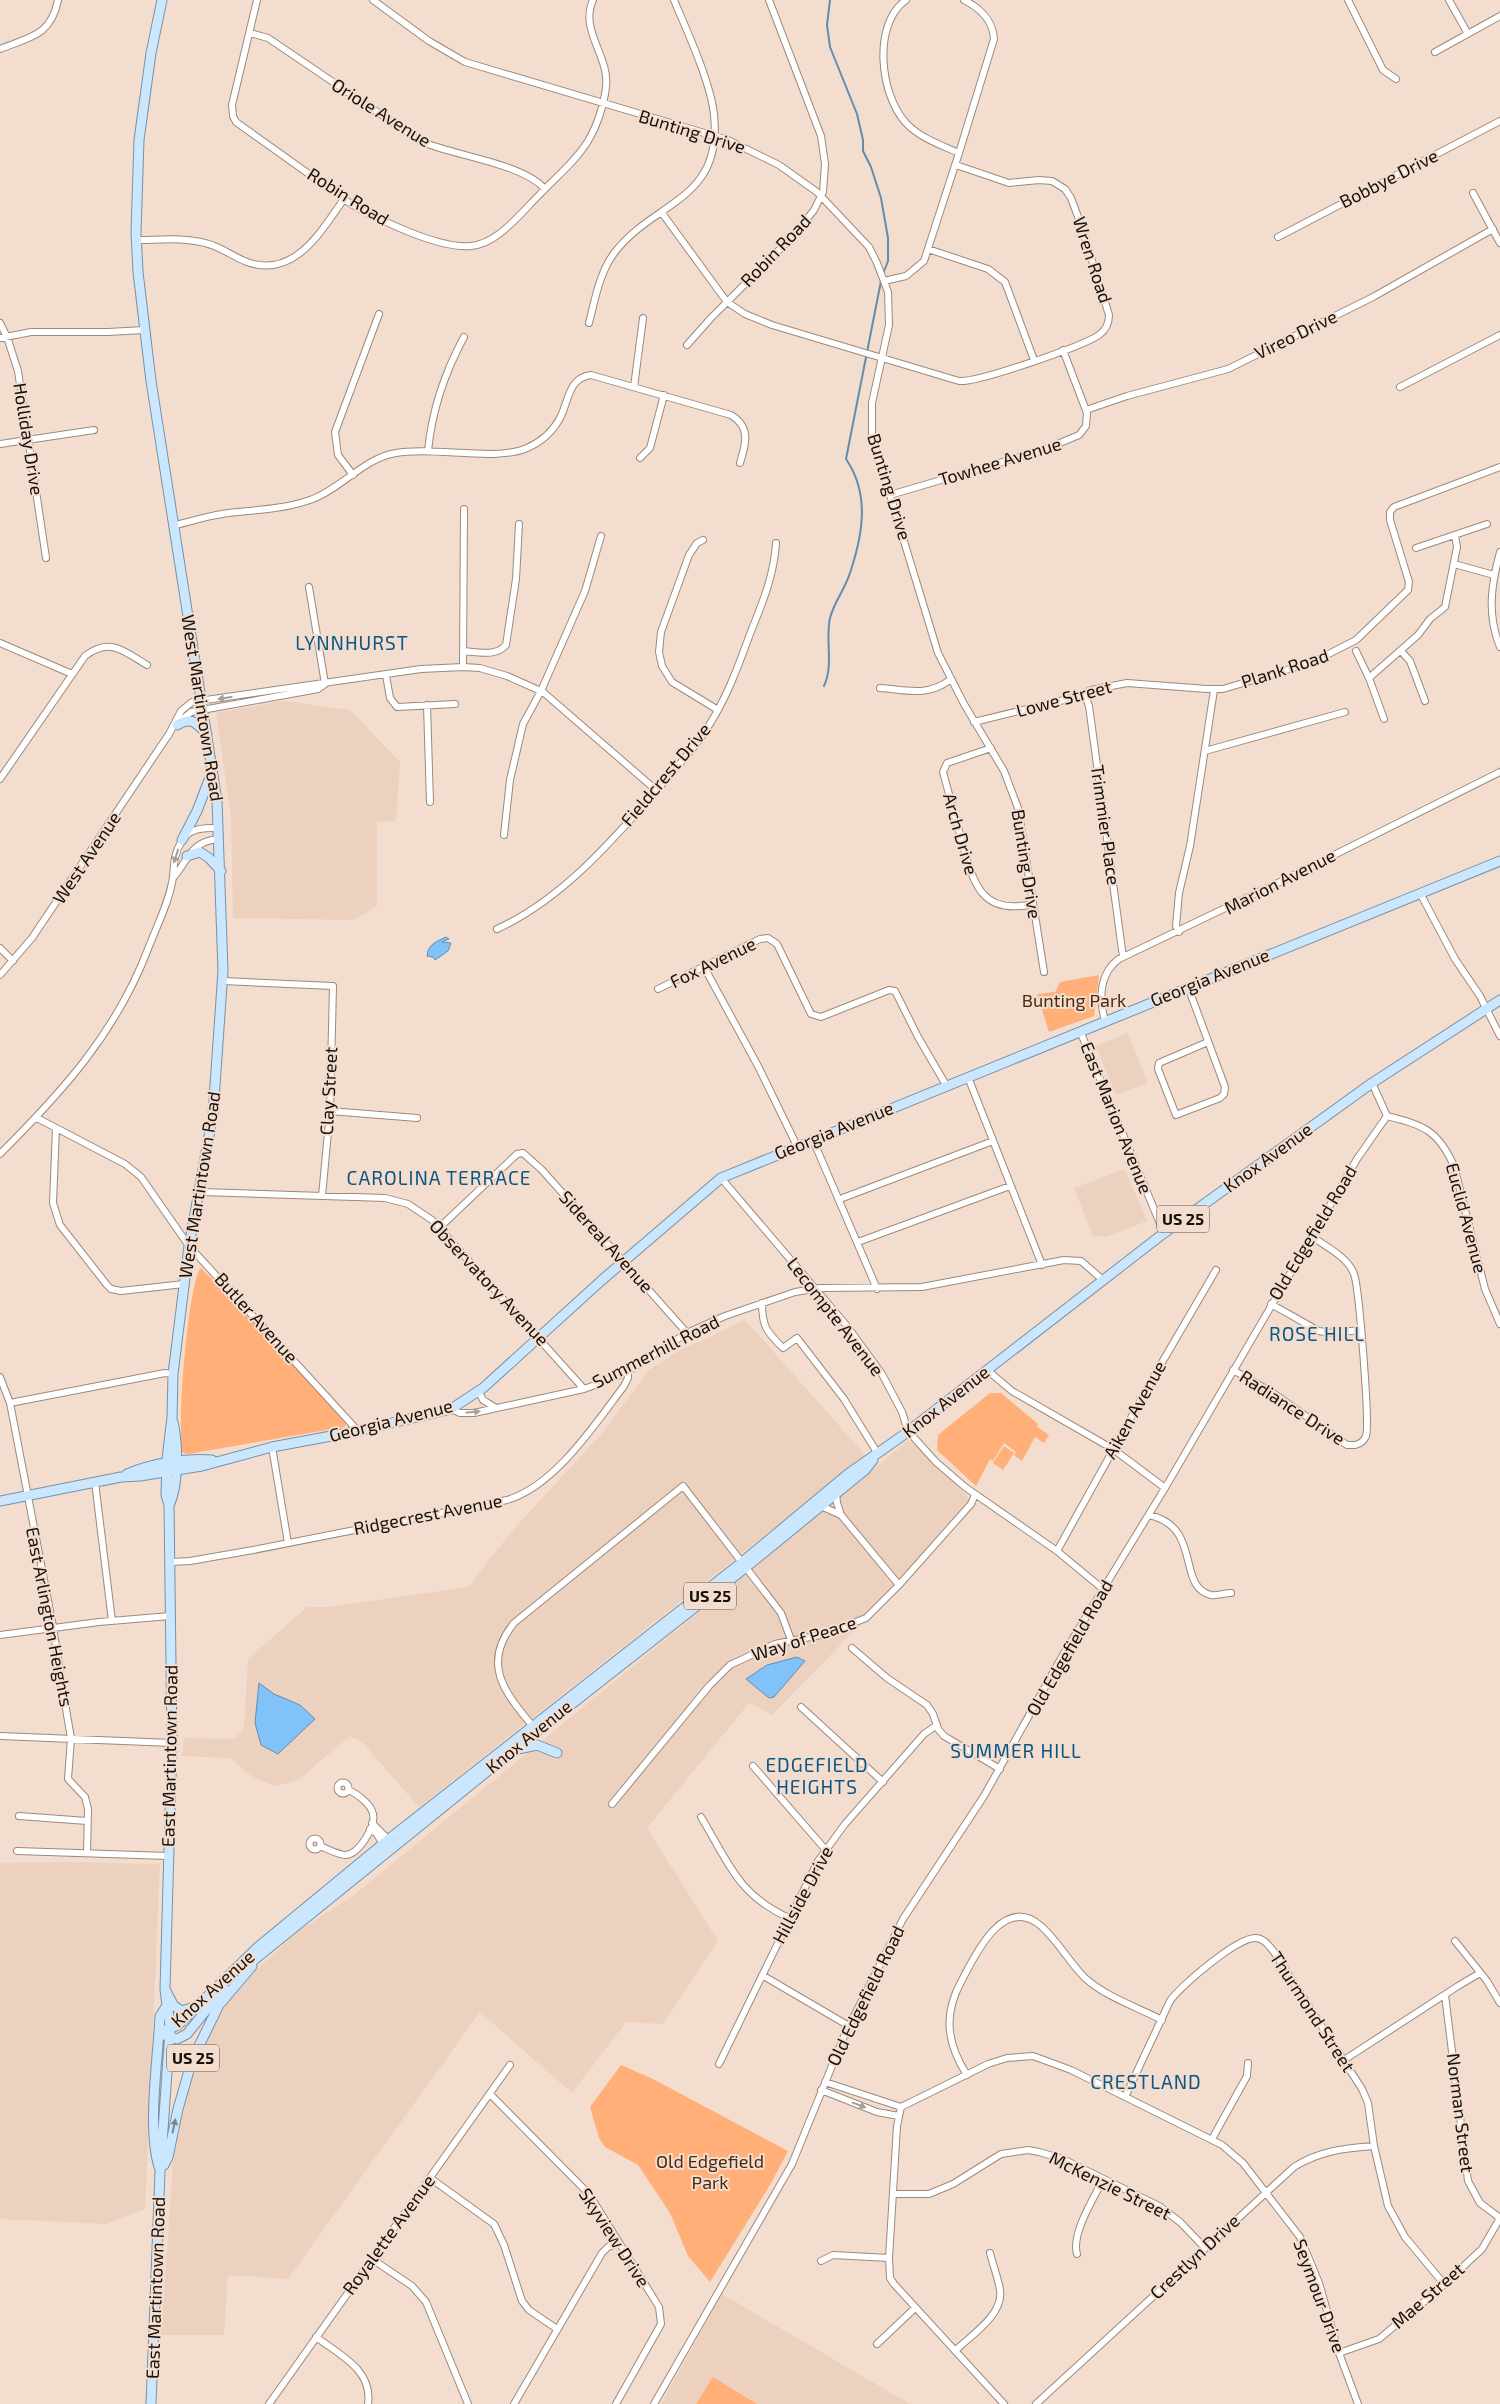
<svg xmlns="http://www.w3.org/2000/svg" width="1500" height="2404" font-family="'Exo 2',sans-serif">
	<rect width="100%" height="100%" fill="#f3ddcf"/>
	<path fill="#edd1bf" d="M283,701L350,710L400,762L396,821L377,822V906L354,920L233,918L231,818L216,713Z
		M1128,1033L1148,1083L1116,1095L1096,1046Z
		M1125,1169L1147,1221L1107,1237L1093,1236L1074,1188Z
		M745,1320L866,1456L419,1807L362,1742L350,1736L298,1780L276,1786L255,1779L230,1758L182,1756L184,1738L234,1739L244,1729L248,1659L307,1607H329L468,1587L513,1530L603,1432L649,1370L677,1352Z
		M909,1440L977,1505L772,1715L749,1703L647,1828L718,1941L663,2024L626,2022L572,2093L480,2012L288,2279L228,2275L224,2335H161L174,2150L186,2094L201,2051L227,2004L256,1970L297,1932L354,1895Z
		M60,1862L160,1864L145,2209L106,2224L0,2219V1863Z
		M722,2294L910,2404H661Z"/>
	<path fill="#ffaf77" d="M1099,975L1094,1016L1049,1032L1037,994L1055,992L1060,982Z
		M201,1268L322,1393L346,1424L344,1427L188,1454L183,1453C176,1434 188,1280 201,1268Z
		M990,1393H1001L1038,1424L1037,1427L1049,1435L1044,1443L1035,1437L1022,1461L1014,1455L1016,1452L1004,1443L993,1461L990,1459L976,1486L937,1450L938,1435Z
		M1004,1446L1014,1453L1003,1470L993,1463Z
		M621,2065L653,2079L788,2151L770,2185L710,2282L688,2256L670,2213L638,2165L605,2147L599,2138L590,2107Z
		M713,2377L757,2404H696Z"/>
	<path fill="#81c3f8" stroke="#618db1" d="M446,937L449,939L442,942L451,943L448,951L435,960L433,957L427,956C428,944 436,942 446,937Z
		M797,1657L805,1661L774,1697L769,1698L746,1679L767,1665Z
		M259,1683L274,1694L300,1705L315,1719L278,1754L261,1745L255,1723Z"/>
	<g fill="none" stroke-linecap="round" stroke-linejoin="round">
		<path stroke="#618db1" stroke-width="2" d="M830,0L827,25L830,47L857,114L863,140V151L871,167L881,198L888,238V261L883,274
			M824,686C834,664 825,641 830,618C834,602 845,589 850,573C863,534 870,494 846,459L881,281"/>
		<defs>
			<path id="minor" d="M257,0L232,105L233,116L236,122L351,204C380,220 438,249 471,246C481,245 491,240 499,234C514,223 527,207 540,194C556,177 576,161 588,141C597,126 604,105 606,87C610,57 579,30 593,0
				M373,0L429,41L465,62L728,140L779,165L817,192L869,247L877,263L888,292L889,325L872,403V436L938,653L964,704L1004,771L1018,808L1044,972
				M906,0C872,24 880,95 906,123C920,138 941,145 959,153L994,39C993,21 980,8 964,0
				M1348,0L1383,70L1396,79
				M1449,0L1468,34
				M250,33L268,38L420,141C454,156 522,163 545,189
				M0,49C30,37 51,36 58,0
				M1435,52L1500,16
				M1473,193L1500,243
				M662,213L727,302L745,314L772,325L959,381C977,383 1083,346 1099,335C1106,330 1109,323 1109,315L1080,222L1071,198L1065,189L1052,181L1039,180L1009,183L956,165
				M1278,237L1500,121
				M136,240C158,240 184,237 205,243C220,246 233,257 247,262C295,279 321,231 344,199
				M928,249L988,269L1005,282L1034,360
				M884,281L906,276L924,261L959,153
				M0,323L7,337L18,371L46,558
				M589,323C595,299 600,271 615,252C654,201 723,201 714,115C711,83 687,31 674,0
				M0,338L31,332H108L144,330
				M687,345L711,318L795,234L814,210L823,192L825,164L821,136L769,0
				M634,387L643,318
				M1400,387L1500,335
				M1086,410L1127,396L1228,369L1373,297L1493,229
				M0,444L94,430
				M428,451C432,409 444,374 464,337
				M640,458L650,448L664,395
				M353,475L338,455L335,432L379,314
				M890,495L1043,450L1079,435L1086,426L1087,413L1063,350
				M173,526C192,521 210,515 229,513C256,510 284,509 310,500C341,489 364,458 396,453C434,446 495,462 527,448C541,442 553,431 560,418C569,401 568,378 591,375L731,415C751,427 746,444 740,463
				M703,540L697,543L689,555L661,632L659,652L662,666L672,682L718,710
				M1416,548L1487,524
				M1500,552C1491,585 1487,615 1500,647
				M1454,564L1494,575
				M309,587L325,684
				M0,643L72,674
				M463,651C477,652 496,657 506,645L516,579L519,524
				M1356,651L1369,678L1384,719
				M1401,651L1410,661L1425,701
				M463,667L464,509
				M386,675L390,698L397,707L455,704
				M1369,678L1418,635L1430,619L1445,607L1457,547L1455,536
				M880,688C908,690 926,697 950,680
				M1084,693L1089,706L1123,957
				M427,705L430,802
				M974,722L1076,697L1091,690L1127,683L1207,689H1223L1313,662L1356,640L1408,590L1409,582L1390,520V512L1394,507L1500,467
				M177,724L191,712L318,689L325,684
				M168,736L181,711L192,702L421,669L463,667L480,668L507,676L543,692L656,790
				M991,748L947,763L943,772C949,794 955,816 961,838C973,881 979,916 1033,904
				M1205,751L1345,712
				M0,779L85,656C110,637 124,651 147,665
				M504,835L510,780L523,724L541,691L585,591L601,536
				M173,878C189,860 190,841 219,839
				M1420,893L1455,959L1480,996L1500,1036
				M497,929C561,900 611,842 656,791C673,771 692,752 706,730C726,700 738,667 750,634C762,604 774,576 776,543
				M1179,932L1176,926L1179,893L1190,846L1214,690
				M0,948L13,961
				M704,967L758,1066L797,1146
				M0,975L32,938L169,734
				M223,981L333,986L330,1111L322,1196
				M1188,987L1225,1087L1224,1094L1220,1098L1176,1115L1158,1069L1159,1063L1208,1042
				M658,989L760,939L768,938L777,944L811,1014L821,1017L889,990L895,991L918,1037L946,1085
				M1105,1021C1099,999 1099,974 1119,959L1288,878L1500,772
				M1080,1031L1164,1233
				M968,1077L1042,1265
				M330,1111L417,1118
				M1387,1116C1423,1125 1438,1130 1454,1166L1485,1289L1500,1324
				M37,1118L125,1164L141,1177L189,1246L358,1431
				M56,1128L53,1203L60,1225L107,1285L111,1289L121,1291L184,1284
				M813,1140L877,1289
				M0,1154C62,1092 116,1033 148,949C156,928 170,900 173,877C174,865 174,852 182,841C184,837 189,832 193,831C201,827 211,828 219,828
				M721,1178L847,1326L882,1374L902,1412L908,1431L936,1462L965,1487L1057,1551L1104,1590
				M201,1192L385,1198L408,1204L432,1220L584,1389
				M840,1199L993,1141
				M439,1228L517,1154L523,1153L542,1170L687,1333
				M858,1242L1010,1186
				M762,1303C762,1327 767,1332 783,1348L797,1338L844,1399L878,1454
				M1271,1304L1319,1331L1330,1333L1361,1330
				M987,1370L1012,1391L1113,1449L1165,1488
				M1233,1370L1273,1393L1347,1445H1355C1360,1444 1364,1441 1366,1436C1370,1424 1359,1287 1354,1274C1348,1257 1325,1246 1311,1236
				M0,1377L10,1403L52,1621L67,1715L71,1738L68,1779L85,1797L88,1809L87,1853
				M479,1392L483,1400L496,1408
				M10,1403L165,1373L173,1374
				M451,1409L460,1413H474L584,1389L603,1382L628,1371L687,1333L725,1316L795,1292L821,1288L922,1287L1064,1260L1081,1261L1103,1280
				M272,1447L288,1543
				M95,1482L112,1621
				M836,1493L837,1503L841,1515L899,1585
				M821,1506L841,1515
				M1149,1515C1203,1527 1176,1587 1211,1595C1216,1596 1225,1593 1231,1593
				M1057,1551L1157,1371L1216,1270
				M170,1562L190,1561L253,1550L507,1500C555,1486 595,1424 624,1386L628,1378V1371
				M0,1635L99,1622L170,1616
				M852,1648L887,1678L927,1705L933,1714L938,1729L944,1736L1000,1769
				M801,1707L883,1782
				M535,1729C506,1694 480,1665 514,1623L683,1486L781,1613L791,1640
				M0,1736L172,1743
				M753,1766L825,1849
				M337.5 1788a5.5 5.5 0 1 1 11 0a5.5 5.5 0 1 1-11 0Z
				M612,1804L709,1686L730,1665L775,1644L825,1634L866,1618L899,1585L971,1504L975,1495
				M19,1816L87,1821
				M701,1817C729,1863 737,1894 789,1918
				M372,1823L390,1841
				M370,1829L376,1833L388,1851
				M309.5 1844a5.5 5.5 0 1 1 11 0a5.5 5.5 0 1 1-11 0Z
				M320,1846C328,1849 338,1855 346,1855C359,1854 376,1826 373,1814C371,1804 357,1794 349,1790
				M17,1851L168,1856
				M1455,1941L1487,1981L1500,2003
				M762,1975L849,2026
				M1445,1995L1468,2181L1480,2203L1500,2218
				M1344,2060L1458,1986L1480,1973
				M719,2064L818,1861L845,1824L924,1734L937,1725
				M967,2075C947,2044 943,2015 961,1982C974,1957 1003,1893 1041,1926C1058,1941 1069,1962 1085,1978C1106,1997 1137,2007 1162,2020
				M825,2082L901,2107
				M821,2090L877,2112L899,2116
				M490,2094L589,2194L659,2307L661,2324L616,2404
				M1125,2097L1170,2001C1180,1986 1239,1936 1256,1938C1265,1939 1269,1946 1274,1952L1362,2089L1368,2103L1374,2146L1388,2206L1405,2237L1444,2284
				M1212,2139L1247,2076L1248,2063
				M430,2178L494,2224L504,2245L522,2301L529,2310L557,2329
				M894,2194H929L953,2184L1001,2154L1028,2150L1039,2152L1063,2159L1159,2206L1180,2222L1205,2248
				M1077,2254C1071,2233 1094,2199 1103,2179
				M372,2259L412,2286L426,2302L468,2404
				M821,2261L833,2255L889,2258
				M316,2337C340,2355 373,2370 368,2404
				M877,2344L915,2308
				M955,2351C970,2336 1004,2315 1000,2290C998,2278 993,2265 990,2253
				M1339,2353L1379,2339L1438,2290L1482,2249L1500,2218
				M269,2404L510,2065
				M514,2404L602,2253L608,2247L619,2243
				M654,2404L792,2164L845,2034L903,1919L984,1796L1064,1653L1165,1488L1357,1159L1387,1116L1372,1083
				M1004,2404L894,2284L890,2278L889,2258L897,2126L901,2107L988,2064L1007,2058L1033,2056L1071,2070L1222,2145L1243,2163L1300,2237L1319,2283L1339,2353L1358,2404
				M1036,2404L1294,2167C1319,2151 1345,2148 1374,2146"/>
			<path id="major" d="M177,725C192,716 196,723 207,734
				M182,840L197,811L212,772
				M187,856L200,852L209,858L221,871
				M127,1474C152,1463 185,1458 212,1460
				M0,1501L121,1477L140,1476L202,1466L272,1447L358,1431L451,1409L483,1388L602,1280L721,1178L1500,861
				M169,1505C179,1485 178,1444 173,1422
				M518,1749L537,1745L557,1753
				M244,1968L526,1740L745,1568L865,1470L873,1460
				M166,1991L174,2006L182,2011L194,2007
				M159,2033L178,2025L258,1947L389,1839L741,1563L848,1474L902,1436L1164,1233L1372,1083L1500,1000
				M164,2035L177,2039L187,2034L224,1988
				M164,2165L168,2157L178,2109L192,2060L219,2005L252,1966
				M159,2167C147,2128 158,2059 160,2016L166,2007
				M151,2404L160,2172L170,2030C170,2016 166,2003 165,1989L172,1743L169,1505L166,1495L167,1459L172,1417L173,1374L189,1246L213,1114L223,971L217,801L151,381L138,272L136,232L139,140L151,53L162,0"/>
		</defs>
		<use href="#minor" stroke="#9d897c" stroke-width="8"/>
		<use href="#major" stroke="#7691a8" stroke-width="11"/>
		<use href="#minor" stroke="#fff" stroke-width="6"/>
		<use href="#major" stroke="#cbe7fe" stroke-width="9"/>
	</g>
	<defs><path id="oneway-solid" d="M-6-.8H1V-3.2L6.5 0L1 3.2V.8H-6Z" transform="scale(1.25)"/></defs>
	<g fill="#a29f9d">
		<use href="#oneway-solid" transform="translate(225 698) rotate(171)"/>
		<use href="#oneway-solid" transform="translate(176 856) rotate(108)"/>
		<use href="#oneway-solid" transform="translate(473 1412) rotate(-6)"/>
		<use href="#oneway-solid" transform="translate(859 2105) rotate(21)"/>
	</g>
	<use fill="#7a8691" href="#oneway-solid" transform="translate(174 2126) rotate(-78)"/>
	<g text-anchor="middle" stroke-width="4" stroke-linejoin="round" paint-order="stroke">
		<g fill="#f3ddcf" stroke="#594e46" stroke-width="1">
			<rect x="1157" y="1205.5" width="52" height="27" rx="4"/>
			<rect x="684" y="1582.5" width="52" height="27" rx="4"/>
			<rect x="167" y="2044.5" width="52" height="27" rx="4"/>
		</g>
		<g font-size="16" font-weight="bold" fill="#17100b">
			<text x="1183" y="1225">US 25</text>
			<text x="710" y="1602">US 25</text>
			<text x="193" y="2064">US 25</text>
		</g>
		<g font-size="18" fill="#17100b" stroke="#f3ddcf">
			<text transform="translate(381 113) rotate(32)" y="6">Oriole Avenue</text>
			<text transform="translate(692 132) rotate(17)" y="6">Bunting Drive</text>
			<text transform="translate(1389 179) rotate(-27)" y="6">Bobbye Drive</text>
			<text transform="translate(348 197) rotate(32)" y="6">Robin Road</text>
			<text transform="translate(776 251) rotate(-46)" y="6">Robin Road</text>
			<text transform="translate(1092 260) rotate(72)" y="6">Wren Road</text>
			<text transform="translate(1296 335) rotate(-26)" y="6">Vireo Drive</text>
			<text transform="translate(28 439) rotate(81)" y="6">Holliday Drive</text>
			<text transform="translate(1000 462) rotate(-17)" y="6">Towhee Avenue</text>
			<text transform="translate(889 487) rotate(73)" y="6">Bunting Drive</text>
			<text transform="translate(1285 669) rotate(-18)" y="6">Plank Road</text>
			<text transform="translate(1064 699) rotate(-15)" y="6">Lowe Street</text>
			<text transform="translate(202 708) rotate(81)" y="6">West Martintown Road</text>
			<text transform="translate(666 775) rotate(-50)" y="6">Fieldcrest Drive</text>
			<text transform="translate(1105 825) rotate(82)" y="6">Trimmier Place</text>
			<text transform="translate(960 834) rotate(74)" y="6">Arch Drive</text>
			<text transform="translate(87 858) rotate(-56)" y="6">West Avenue</text>
			<text transform="translate(1026 864) rotate(81)" y="6">Bunting Drive</text>
			<text transform="translate(1280 882) rotate(-27)" y="6">Marion Avenue</text>
			<text transform="translate(713 963) rotate(-26)" y="6">Fox Avenue</text>
			<text transform="translate(1210 978) rotate(-22)" y="6">Georgia Avenue</text>
			<text transform="translate(329 1091) rotate(-87)" y="6">Clay Street</text>
			<text transform="translate(1116 1118) rotate(68)" y="6">East Marion Avenue</text>
			<text transform="translate(834 1131) rotate(-22)" y="6">Georgia Avenue</text>
			<text transform="translate(1268 1158) rotate(-36)" y="6">Knox Avenue</text>
			<text transform="translate(200 1185) rotate(-81)" y="6">West Martintown Road</text>
			<text transform="translate(1466 1218) rotate(75)" y="6">Euclid Avenue</text>
			<text transform="translate(1313 1233) rotate(-59)" y="6">Old Edgefield Road</text>
			<text transform="translate(606 1242) rotate(48)" y="6">Sidereal Avenue</text>
			<text transform="translate(489 1283) rotate(47)" y="6">Observatory Avenue</text>
			<text transform="translate(835 1317) rotate(52)" y="6">Lecompte Avenue</text>
			<text transform="translate(256 1318) rotate(48)" y="6">Butler Avenue</text>
			<text transform="translate(656 1352) rotate(-27)" y="6">Summerhill Road</text>
			<text transform="translate(946 1402) rotate(-38)" y="6">Knox Avenue</text>
			<text transform="translate(1292 1408) rotate(33)" y="6">Radiance Drive</text>
			<text transform="translate(1135 1410) rotate(-61)" y="6">Aiken Avenue</text>
			<text transform="translate(391 1421) rotate(-14)" y="6">Georgia Avenue</text>
			<text transform="translate(428 1515) rotate(-11)" y="6">Ridgecrest Avenue</text>
			<text transform="translate(49 1617) rotate(79)" y="6">East Arlington Heights</text>
			<text transform="translate(804 1639) rotate(-18)" y="6">Way of Peace</text>
			<text transform="translate(1070 1648) rotate(-60)" y="6">Old Edgefield Road</text>
			<text transform="translate(529 1737) rotate(-39)" y="6">Knox Avenue</text>
			<text transform="translate(170 1756) rotate(-89)" y="6">East Martintown Road</text>
			<text transform="translate(803 1895) rotate(-62)" y="6">Hillside Drive</text>
			<text transform="translate(213 1989) rotate(-42)" y="6">Knox Avenue</text>
			<text transform="translate(866 1996) rotate(-64)" y="6">Old Edgefield Road</text>
			<text transform="translate(1312 2012) rotate(57)" y="6">Thurmond Street</text>
			<text transform="translate(1460 2113) rotate(83)" y="6">Norman Street</text>
			<text transform="translate(1110 2186) rotate(26)" y="6">McKenzie Street</text>
			<text transform="translate(389 2235) rotate(-54)" y="6">Royalette Avenue</text>
			<text transform="translate(614 2238) rotate(57)" y="6">Skyview Drive</text>
			<text transform="translate(1195 2257) rotate(-43)" y="6">Crestlyn Drive</text>
			<text transform="translate(156 2288) rotate(-88)" y="6">East Martintown Road</text>
			<text transform="translate(1319 2296) rotate(70)" y="6">Seymour Drive</text>
			<text transform="translate(1428 2296) rotate(-41)" y="6">Mae Street</text>
		</g>
		<g font-size="18" fill="#4a290f" stroke="#f3ddcf">
			<text x="1074" y="1007">Bunting Park</text>
			<text x="710" y="2168">Old Edgefield<tspan x="710" dy="21">Park</tspan></text>
		</g>
		<g font-size="19" letter-spacing="1" fill="#0c5583" stroke="#f3ddcf">
			<text x="352" y="650">LYNNHURST</text>
			<text x="439" y="1185">CAROLINA TERRACE</text>
			<text x="1317" y="1341">ROSE HILL</text>
			<text x="1016" y="1758">SUMMER HILL</text>
			<text x="817" y="1772">EDGEFIELD<tspan x="817" dy="22">HEIGHTS</tspan></text>
			<text x="1146" y="2089">CRESTLAND</text>
		</g>
	</g>
</svg>
